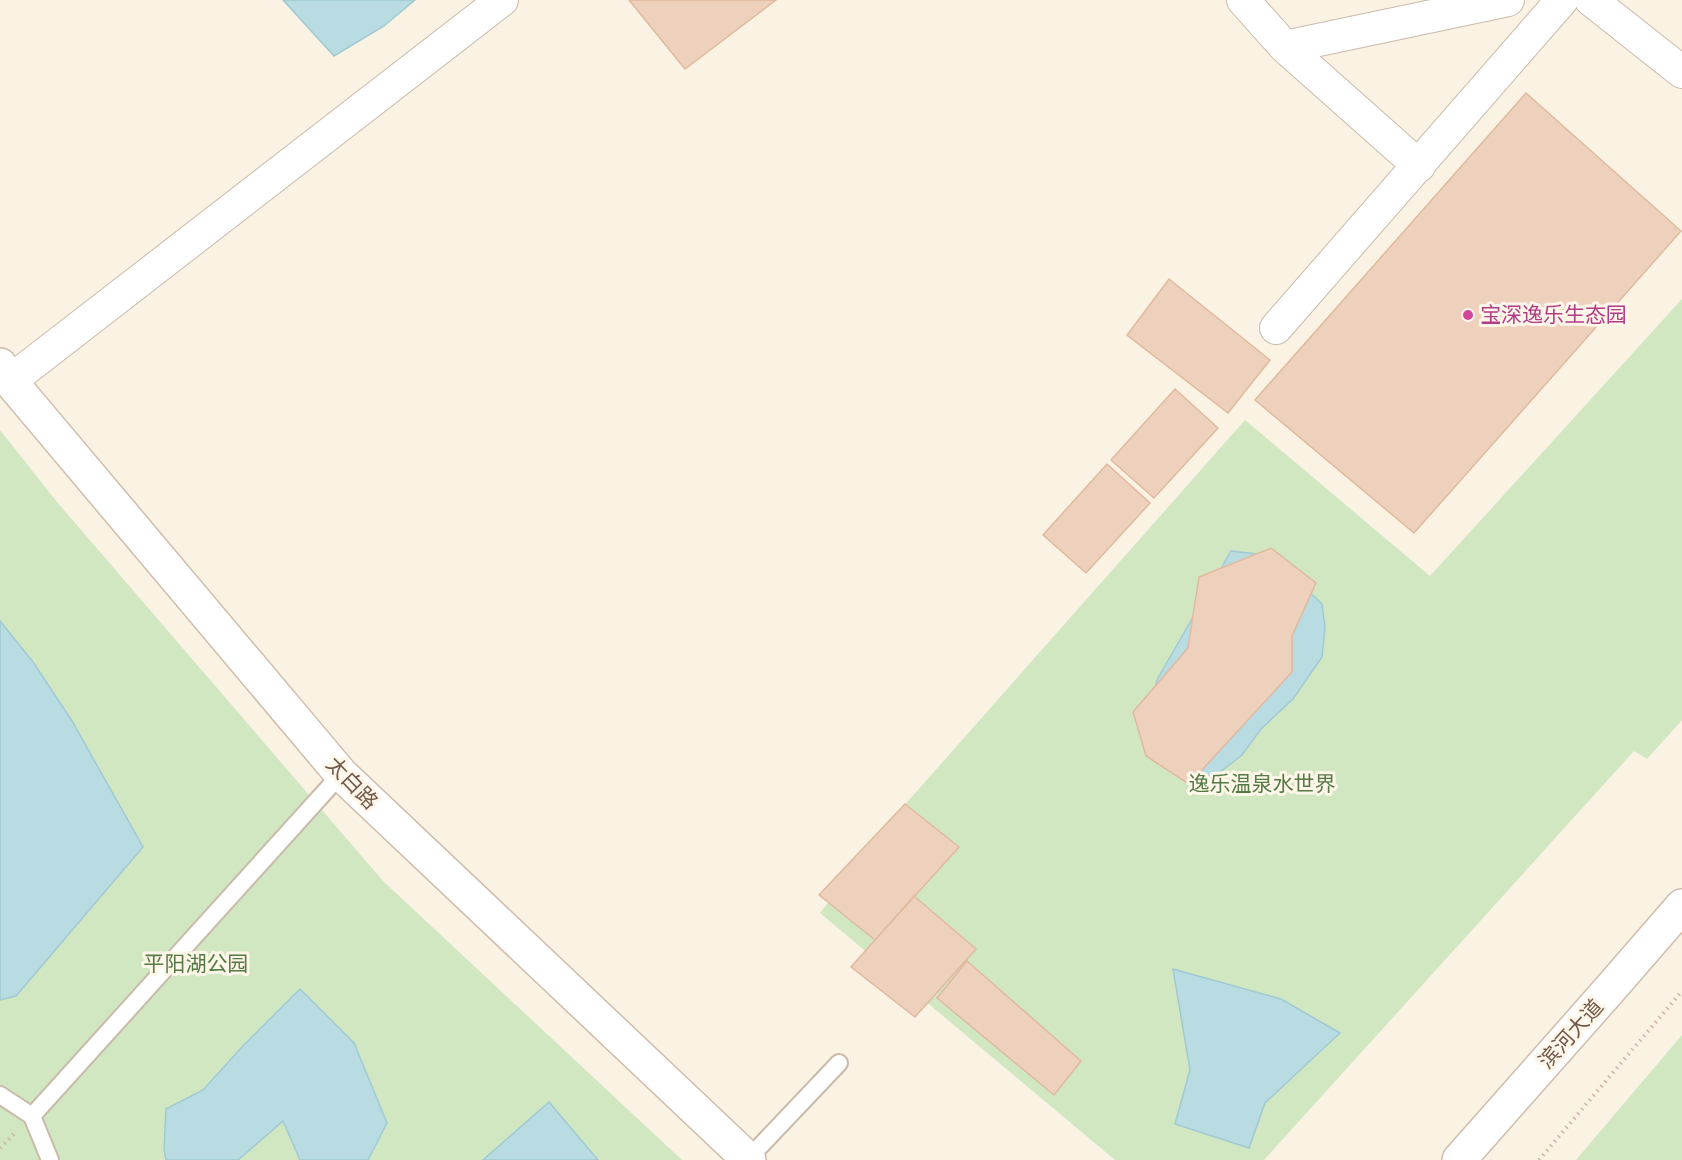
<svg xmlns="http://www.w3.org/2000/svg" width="1682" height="1160" font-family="'Space Grotesk','Noto Sans SC',sans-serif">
	<rect width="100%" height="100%" fill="#faf2e3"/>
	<path fill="#d0e7c2" d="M1682,299V720L1647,759L1634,751L1264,1160H1115L820,913L902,808L1245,420L1430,576Z
		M0,430L57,502L383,881L682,1160H0Z
		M1682,1035V1160H1576Z"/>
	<path fill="#b9dbe2" stroke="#a0cad3" stroke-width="1.5" d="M283,0H415L384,26L334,56Z
		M1231,551L1266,555L1295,578L1322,604L1325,627L1322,657L1293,699L1261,729L1242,755L1211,779L1169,755L1146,713L1158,678Z
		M0,621L33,662L72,721L143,847L16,996L0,1000Z
		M1173,969L1281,999L1340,1033L1265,1103L1249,1148L1175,1124L1190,1070Z
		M300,989L354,1043L387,1123L368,1160H300L283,1121L238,1160H166L164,1149L166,1109L203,1090L242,1047Z
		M549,1102L598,1160H483Z"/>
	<path fill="#eed1bc" stroke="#e0b99e" stroke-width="1.5" d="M629,0H776L685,69Z
		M1526,93L1681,231L1414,533L1255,400Z
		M1169,279L1270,360L1228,413L1127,335Z
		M1175,389L1218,428L1154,498L1111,460Z
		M1107,464L1150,503L1086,573L1043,535Z
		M1271,548L1316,583L1292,636V672L1189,784L1146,756L1133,712L1188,648L1199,577Z
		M905,804L959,847L875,940L819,895Z
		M914,896L976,949L915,1017L851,967Z
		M967,961L1081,1061L1054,1095L937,998Z"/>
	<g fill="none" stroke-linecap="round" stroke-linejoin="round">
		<defs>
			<path id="service" d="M0,1095L32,1116L50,1160
				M32,1116L341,774
				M748,1159L839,1063"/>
			<path id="minor" d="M1243,0L1285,47L1419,166
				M1591,0L1682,72
				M1285,47L1508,0
				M1276,328L1562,0
				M10,381L502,0"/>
			<path id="secondary" d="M0,365L10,381L341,774L749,1160
				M1459,1160L1610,989L1682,906"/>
		</defs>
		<use href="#service" stroke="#cabaaa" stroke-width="20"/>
		<use href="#minor" stroke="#cabaaa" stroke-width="34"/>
		<use href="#secondary" stroke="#d0bcab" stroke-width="36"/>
		<path stroke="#d2b5a0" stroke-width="4" stroke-dasharray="1.5 4.5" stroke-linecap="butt" d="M0,1148L15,1133
			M1539,1160L1682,991"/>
		<use href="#service" stroke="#fff" stroke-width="16"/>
		<use href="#minor" stroke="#fff" stroke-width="32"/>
		<use href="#secondary" stroke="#fff" stroke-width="33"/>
	</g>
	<circle fill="#d1479c" stroke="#fef6e8" stroke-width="2" cx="1468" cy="315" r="6"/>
	<g text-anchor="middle" stroke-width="6" stroke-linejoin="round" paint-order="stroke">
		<g font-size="21" fill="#b23c85" stroke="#fef6e8" text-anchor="start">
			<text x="1480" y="322">宝深逸乐生态园</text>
		</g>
		<g font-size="21" fill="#70594b" stroke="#fef6e8">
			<text transform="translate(352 783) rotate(46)" y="7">太白路</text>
			<text transform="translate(1571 1034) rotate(-48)" y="7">滨河大道</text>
		</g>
		<g font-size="21" fill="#547b46" stroke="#fef6e8">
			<text x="1262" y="791">逸乐温泉水世界</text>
			<text x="196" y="971">平阳湖公园</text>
		</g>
	</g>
</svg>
